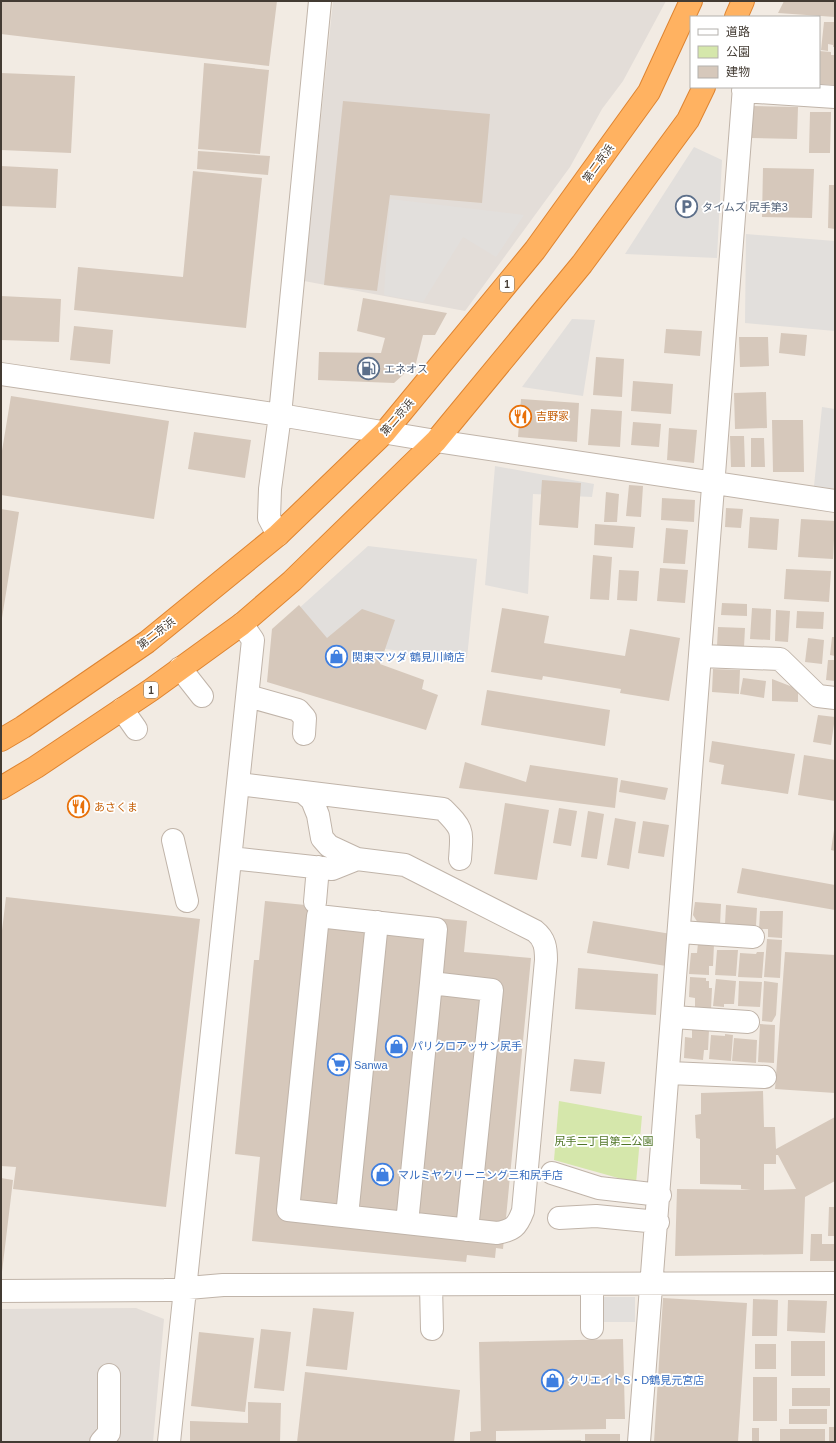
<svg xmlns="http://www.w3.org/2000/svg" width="836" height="1443" font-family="Helvetica,'Noto Sans JP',sans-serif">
	<rect width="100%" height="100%" fill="#f2ebe3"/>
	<path fill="#e3ddd8" d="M333,1H666L623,81L602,109L570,167L465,311L304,281Z
		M136,1308L164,1319L153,1442H1V1309Z"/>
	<path fill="#d5e7ab" d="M559,1101L642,1116L636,1183L554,1160Z"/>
	<path fill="#e2dfdc" d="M694,147L722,160L717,258L625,254Z
		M390,199L524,215L496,257L463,237L423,302L384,295Z
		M746,234L835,241V331L745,323Z
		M572,319L595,320L583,396L522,387Z
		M822,407L835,409V489L814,486Z
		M495,466L594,484L592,497L533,494L528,594L485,585Z
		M368,546L477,559L467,658L301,640L286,620Z
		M604,1297H635V1322H604Z"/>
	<path fill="#d6c8bb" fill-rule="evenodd" d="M1,1H277L269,66L1,34Z
		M784,1H835V17L778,13Z
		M824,22H835V47H833V45L828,44V51L821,50Z
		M819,51L831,52V55H835V85L819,84Z
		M204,63L269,70L260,154L198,149Z
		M1,73L75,76L71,153L1,150Z
		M343,101L490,114L482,203L390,195L377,291L324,285Z
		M752,106L798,107L797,139L751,138Z
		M810,112H831L830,153H809Z
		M198,151L270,156L268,175L197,169Z
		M1,166L58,169L56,208L1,206Z
		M763,168L814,169L812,218L762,217Z
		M193,171L262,178L246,328L74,310L78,267L183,277Z
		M829,185H835V229L828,228Z
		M1,296L61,299L59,342L1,340Z
		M363,298L447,313L435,335H423L416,363L394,383L318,380L319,352L381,353L385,338L357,331Z
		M74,326L113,330L110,364L70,360Z
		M666,329L702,331L700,356L664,353Z
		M781,333L807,335L805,356L779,353Z
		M739,337H768L769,366L740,367Z
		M596,357L624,359L622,397L593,395Z
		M633,381L673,384L671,414L631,411Z
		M766,392L767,428L735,429L734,393Z
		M11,396L169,421L154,519L1,495V457Z
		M521,399L579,403L577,442L518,437Z
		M591,409L622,411L620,447L588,445Z
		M772,420H803L804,472H773Z
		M633,422L661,424L659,447L631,445Z
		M669,428L697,430L694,463L667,460Z
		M194,432L251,440L245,478L188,469Z
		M730,436H744L745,467H731Z
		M751,438H764L765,467H751Z
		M542,480L581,483L578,528L539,525Z
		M629,485L643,486L641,517L626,516Z
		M606,492L619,494L617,522H604Z
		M662,498L695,500L694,522L661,520Z
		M726,508L743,509L741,528L725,527Z
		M1,509L19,512L2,618H1Z
		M750,517L779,519L777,550L748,548Z
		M801,519L835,521L833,559L798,557Z
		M595,524L635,527L633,548L594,545Z
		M666,528L688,530L685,564L663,563Z
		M593,555L612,557L609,600L590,599Z
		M660,568L688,570L685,603L657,601Z
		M786,569L831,571L829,602L784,599Z
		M619,570L639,571L637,601L617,600Z
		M722,603L747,604V616L721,615Z
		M299,605L327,638L362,609L395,620L380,664L424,680L422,689L438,695L426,730L267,682L272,629Z
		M502,608L549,616L544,643L625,656L630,629L680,638L669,701L620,693L621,689L543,676L542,680L491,672Z
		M752,608L771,609L770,640L750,639Z
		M776,610L790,611L788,642L775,641Z
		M797,611L824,612L823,629L796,628Z
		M718,627L745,628L744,647L717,646Z
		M832,637H835V656L830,655Z
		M808,638L824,640L822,664L805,662Z
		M828,660H835V681L826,680Z
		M713,669L740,670L739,694L712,692Z
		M743,678L766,681L764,698L740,694Z
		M772,679L798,689V702L772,701Z
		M487,690L610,710L605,746L481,725Z
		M818,715L835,717L831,745L813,742Z
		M712,741L795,754L788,794L721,784L724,765L709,762Z
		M804,755L835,760V801L798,795Z
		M465,762L526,782L530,765L618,778L615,808L459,788Z
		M621,780L668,788L665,800L619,792Z
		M505,803L549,810L537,880L494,874Z
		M559,808L577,811L571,846L553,843Z
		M588,811L604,814L597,859L581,857Z
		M615,818L636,822L629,869L607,865Z
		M643,821L669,825L664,857L638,853Z
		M834,830H835V851L831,850Z
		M742,868L835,885V910L737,893Z
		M6,897L200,919L166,1207L13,1189L16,1167L1,1166V939Z
		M265,901L467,921L464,952L531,958L503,1249L496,1248L495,1258L467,1255L466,1262L252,1241L260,1157L235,1154L254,960H259Z
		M695,902L721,904L720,925L698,923L693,915Z
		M726,905L757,908L756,926L725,924Z
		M760,911H783L782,938L768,937V929H759Z
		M593,921L671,934L666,966L587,953Z
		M767,939L782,940L780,978L764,977Z
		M698,943L714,944L713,966H709V975L689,974L691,953H697Z
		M717,950H738L736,976L715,975Z
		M757,952H764L762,978L738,977L740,953L756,954Z
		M785,952L835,955V1093L775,1089Z
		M578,968L658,974L656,1015L575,1009Z
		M690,977L706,978V981H709V988H712L711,1010L695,1009V998L689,997Z
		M716,979L736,981L734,1004H724V1007L713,1006Z
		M739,981L762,982L760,1007L738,1006Z
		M764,981L778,983L776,1015L772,1022L762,1021Z
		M760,1024L775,1025L774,1063L758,1062Z
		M692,1028L709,1030L708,1050H704L703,1060L684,1058L685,1037L692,1038Z
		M725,1034L733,1035L731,1061L709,1059L711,1035L725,1036Z
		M734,1038L757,1040L756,1063L732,1061Z
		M574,1059L605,1062L601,1094L570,1091Z
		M763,1091L764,1127H775L776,1149L835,1117V1181L805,1197L803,1254L675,1256L677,1189L751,1190L741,1189V1185L700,1184V1139L696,1138L695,1115L701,1114V1093ZM776,1155H778L796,1189L764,1190V1164H776Z
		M1,1178L13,1180L2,1272H1Z
		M829,1207H835V1236H828Z
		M811,1234H822V1244H835V1261H810Z
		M663,1298L747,1303L738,1442H654Z
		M753,1299L778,1300L777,1336H752Z
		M788,1300L827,1301L825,1333L787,1331Z
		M313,1308L354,1312L347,1370L306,1366Z
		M261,1329L291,1332L284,1391L254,1388Z
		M199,1332L254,1338L245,1412L191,1406Z
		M623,1339L625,1419H606V1429L496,1431V1442H470V1432L481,1431L479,1342Z
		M791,1341H825V1376H791Z
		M755,1344H776V1369H755Z
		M305,1372L460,1390L454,1442H297Z
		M753,1377H777V1421H753Z
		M792,1388H830V1406H792Z
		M248,1402L281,1403L280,1442H190V1421L248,1423Z
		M789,1409H827V1424H789Z
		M829,1427H835V1442H829Z
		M752,1428H759V1441H752Z
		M780,1429H825V1442H780Z
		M585,1434H620V1442H585Z
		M581,1440V1442H512V1441Z"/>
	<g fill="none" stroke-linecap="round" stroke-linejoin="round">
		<defs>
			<path id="minor" d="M743,91L835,97
				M1,374L280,415L436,441L835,501
				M278,535L269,518L270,489L280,415L320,1
				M701,656L780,659L818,696L835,698
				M180,668L202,696
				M248,696L298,710L305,718L304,734
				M122,709L136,729
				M239,784L443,809C464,830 462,830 460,859
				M303,792L312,800L318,815L322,838L329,846L357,859L405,865L535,931C545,939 546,948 546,960L523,1211C517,1227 513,1230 497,1233L288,1210L318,916L436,929L431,983L492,990L467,1230
				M173,840L187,901
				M231,858L332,869L357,859
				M315,902L318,867
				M680,932L753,937
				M673,1017L748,1022
				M669,1073L765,1077
				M552,1173L599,1188L660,1195
				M347,1216L377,922
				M559,1218L596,1216L658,1222
				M407,1223L431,983
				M592,1284V1328
				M431,1285L432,1329
				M1,1291L165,1290L223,1285L835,1283
				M101,1442L109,1433V1375
				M169,1442L253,640L242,624
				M639,1442C678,991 710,539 744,87"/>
			<path id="highway" d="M736,17L743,1
				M1,740L23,727L147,642L278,535L385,432L535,250L649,92L691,1
				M1,788L36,767L151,690L242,624L292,581L436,441L582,264L688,120L704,87"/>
		</defs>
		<use href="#minor" stroke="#c0b4a9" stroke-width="24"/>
		<use href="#highway" stroke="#de8431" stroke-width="24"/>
		<use href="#minor" stroke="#fff" stroke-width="22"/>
		<use href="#highway" stroke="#ffb261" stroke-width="22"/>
	</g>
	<defs>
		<symbol id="parking-ring" viewBox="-11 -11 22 22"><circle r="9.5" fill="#fff" stroke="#5c6f8a" stroke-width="1.5"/><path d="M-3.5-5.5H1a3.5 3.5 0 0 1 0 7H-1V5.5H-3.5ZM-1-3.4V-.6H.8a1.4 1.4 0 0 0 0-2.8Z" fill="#5c6f8a"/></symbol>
		<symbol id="fuel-ring" viewBox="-11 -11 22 22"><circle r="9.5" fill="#fff" stroke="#5c6f8a" stroke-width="1.5"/><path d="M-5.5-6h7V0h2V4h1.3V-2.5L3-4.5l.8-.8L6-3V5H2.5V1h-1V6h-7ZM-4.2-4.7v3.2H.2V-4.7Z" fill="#5c6f8a"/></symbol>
		<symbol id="restaurant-ring" viewBox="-11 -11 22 22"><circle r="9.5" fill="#fff" stroke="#e8710a" stroke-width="1.5"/><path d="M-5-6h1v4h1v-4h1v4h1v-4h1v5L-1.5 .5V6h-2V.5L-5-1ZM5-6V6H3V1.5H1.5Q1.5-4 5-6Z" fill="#e8710a"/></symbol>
		<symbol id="shop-ring" viewBox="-11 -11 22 22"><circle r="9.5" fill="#fff" stroke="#3f7fe0" stroke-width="1.5"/><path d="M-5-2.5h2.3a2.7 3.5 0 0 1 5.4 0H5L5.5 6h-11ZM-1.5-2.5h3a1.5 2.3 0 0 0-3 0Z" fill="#3f7fe0"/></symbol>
		<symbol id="supermarket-ring" viewBox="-11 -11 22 22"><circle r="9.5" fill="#fff" stroke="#3f7fe0" stroke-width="1.5"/><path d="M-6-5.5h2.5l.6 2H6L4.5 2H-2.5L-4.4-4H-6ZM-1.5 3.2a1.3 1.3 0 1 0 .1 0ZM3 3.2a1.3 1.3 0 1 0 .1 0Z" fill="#3f7fe0"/></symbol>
	</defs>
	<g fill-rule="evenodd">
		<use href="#parking-ring" x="674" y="194" width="25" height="25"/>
		<use href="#fuel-ring" x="356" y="356" width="25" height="25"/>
		<use href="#restaurant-ring" x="508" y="404" width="25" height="25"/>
		<use href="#shop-ring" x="324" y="644" width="25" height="25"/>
		<use href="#restaurant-ring" x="66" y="794" width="25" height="25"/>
		<use href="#shop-ring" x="384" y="1034" width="25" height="25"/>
		<use href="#supermarket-ring" x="326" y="1052" width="25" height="25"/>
		<use href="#shop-ring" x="370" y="1162" width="25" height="25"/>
		<use href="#shop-ring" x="540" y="1368" width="25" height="25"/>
	</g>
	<g text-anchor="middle" stroke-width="3.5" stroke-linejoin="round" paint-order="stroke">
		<g fill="#fff" stroke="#7b7670" stroke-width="1">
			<rect x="500" y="276" width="14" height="16" rx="3"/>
			<rect x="144" y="682" width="14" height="16" rx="3"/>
		</g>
		<g font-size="10" font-weight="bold" fill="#433b33">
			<text x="507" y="288">1</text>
			<text x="151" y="694">1</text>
		</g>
		<g font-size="11" fill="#433b33" stroke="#fff">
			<text transform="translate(598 163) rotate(-54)" y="4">第二京浜</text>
			<text transform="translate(397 417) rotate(-49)" y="4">第二京浜</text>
			<text transform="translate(156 633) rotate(-38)" y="4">第二京浜</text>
		</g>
		<g font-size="11" fill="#4e5e75" stroke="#fff" text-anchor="start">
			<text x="702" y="211">タイムズ 尻手第3</text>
			<text x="384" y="373">エネオス</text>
		</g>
		<g font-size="11" fill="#c56008" stroke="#fff" text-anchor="start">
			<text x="536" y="420">吉野家</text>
			<text x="94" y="811">あさくま</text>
		</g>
		<g font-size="11" fill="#366cbe" stroke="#fff" text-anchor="start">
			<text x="352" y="661">関東マツダ 鶴見川崎店</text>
			<text x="412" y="1050">パリクロアッサン尻手</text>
			<text x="354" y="1069">Sanwa</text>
			<text x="398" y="1179">マルミヤクリーニング三和尻手店</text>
			<text x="568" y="1384">クリエイトS・D鶴見元宮店</text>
		</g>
		<g font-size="11" fill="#507527" stroke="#fff">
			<text x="604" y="1145">尻手二丁目第二公園</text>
		</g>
	</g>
	<rect width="836" height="1443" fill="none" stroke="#433b33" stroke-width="4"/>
	<rect x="690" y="16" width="130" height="72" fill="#ffffff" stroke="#b4b1ad"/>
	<rect x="698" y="29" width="20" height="6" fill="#ffffff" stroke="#b4b1ad"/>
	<text x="726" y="36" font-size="12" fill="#433b33">道路</text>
	<rect x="698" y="46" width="20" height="12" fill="#d5e7ab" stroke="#b4b1ad"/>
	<text x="726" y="56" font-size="12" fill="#433b33">公園</text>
	<rect x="698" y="66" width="20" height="12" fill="#d6c8bb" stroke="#b4b1ad"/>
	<text x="726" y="76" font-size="12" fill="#433b33">建物</text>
</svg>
